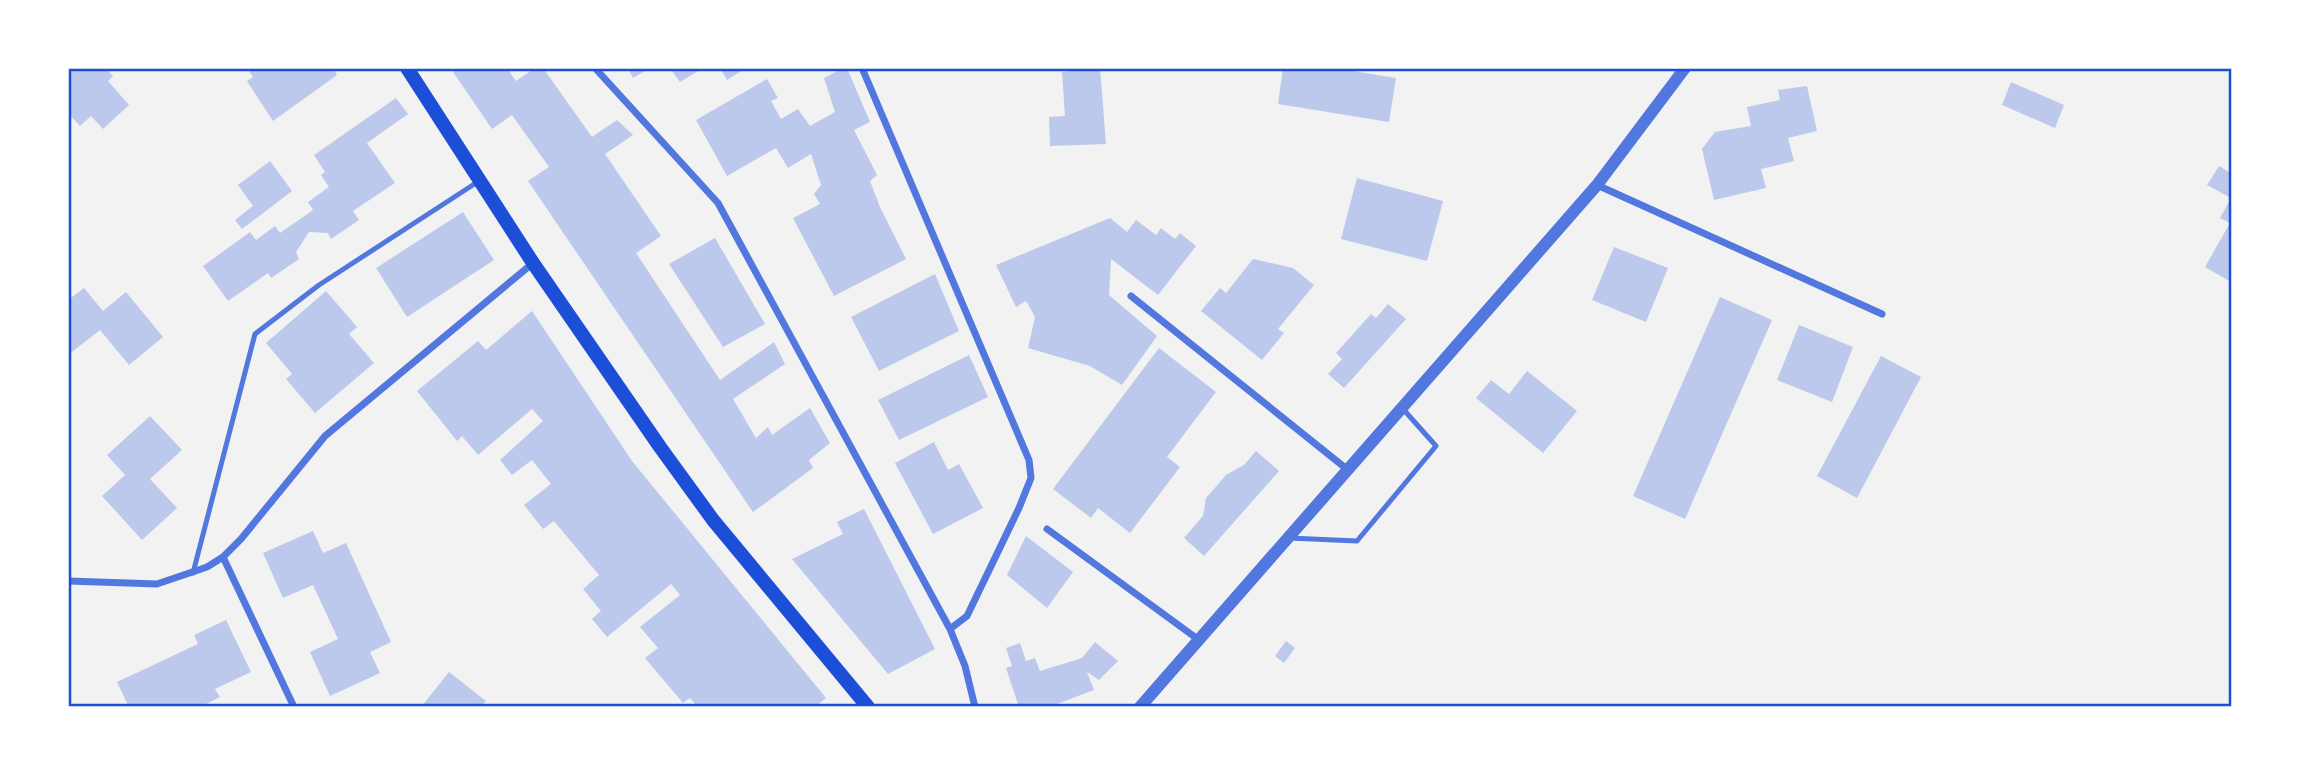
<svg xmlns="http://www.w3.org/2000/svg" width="2300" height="775" font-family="'PT Sans Narrow',sans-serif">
	<rect width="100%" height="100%" fill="#f2f2f2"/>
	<path fill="#bdc9ec" d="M68,68H106L113,76L108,81L129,105L103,129L91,116L80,126L68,113Z
		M247,68H333L337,75L273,121L247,81L253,77Z
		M459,68H507L516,81L535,68H543L592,137L617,120L633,135L605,154L661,236L636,253L720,380L774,342L785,364L733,399L756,438L768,427L772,435L810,408L830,443L809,460L813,468L753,512L528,181L549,167L512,115L492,129L453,72Z
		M628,68H650L633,78Z
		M670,68H703L680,82Z
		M720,68H746L727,80Z
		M843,68H847L870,122L854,130L877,175L870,181L880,207L906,259L834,296L793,218L820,204L814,194L821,185L811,154L788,168L776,148L727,176L696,120L767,79L778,98L771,101L781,119L798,109L810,126L835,112L824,78Z
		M1100,68L1106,144L1050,146L1049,117L1065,116L1062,72Z
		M1283,68H1335L1396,78L1389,122L1278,104Z
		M2011,82L2064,105L2055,128L2002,105Z
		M1807,86L1817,131L1788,138L1794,161L1761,169L1766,188L1714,200L1702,149L1715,132L1751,126L1747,107L1780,100L1778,90Z
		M396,98L408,114L367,143L395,183L353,211L359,220L331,239L328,233L309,232L296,252L299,259L271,278L268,273L228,301L203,266L250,232L256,240L275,226L280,233L313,210L308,202L329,187L321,175L325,172L314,155Z
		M270,161L292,191L242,229L235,220L253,206L238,185Z
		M2219,166L2229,172L2232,166V276L2229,281L2205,267L2230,223L2220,218L2231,198L2207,185Z
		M1357,178L1443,201L1427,261L1341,239Z
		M463,212L494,260L407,317L376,268Z
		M1110,218L1127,232L1136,220L1156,235L1161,228L1175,239L1180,233L1196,246L1158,295L1111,259L1109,295L1157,336L1122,385L1090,366L1028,348L1035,317L1026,301L1016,307L996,265Z
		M715,238L765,324L723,347L669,264Z
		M1614,247L1668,268L1646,322L1592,300Z
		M1253,259L1293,268L1314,285L1278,329L1284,333L1262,360L1201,311L1220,288L1226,293Z
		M935,274L959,331L879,371L851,317Z
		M84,288L103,311L126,292L163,337L129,365L100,330L68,355V300Z
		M326,291L357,327L349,334L374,363L315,413L286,379L292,374L266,343Z
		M1720,297L1772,320L1685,519L1633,496Z
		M1388,304L1406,319L1344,388L1328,374L1342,359L1336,353L1371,314L1376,318Z
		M532,311L632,461L826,698L815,707H793L792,705L789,707H698L690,698L683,703L645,658L658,648L640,627L680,595L671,584L607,637L592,619L601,611L583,589L599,575L554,521L543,529L524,505L551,484L532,460L512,475L500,460L543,421L532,409L478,455L462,436L457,441L417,391L478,341L486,350Z
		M1799,325L1853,347L1832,402L1777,380Z
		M1159,348L1216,392L1167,457L1180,467L1130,533L1098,508L1091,518L1053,489Z
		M969,355L988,397L899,440L878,400Z
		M1881,356L1921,377L1857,498L1817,476Z
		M1527,371L1577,411L1543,453L1476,398L1491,380L1509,394Z
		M150,416L182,450L150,479L177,508L142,540L102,496L125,475L107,455Z
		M934,442L948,470L959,464L983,508L933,534L895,463Z
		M1256,451L1279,471L1204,556L1184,538L1203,516L1206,498L1226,475L1244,465Z
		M864,509L935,649L888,674L792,559L843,534L837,522Z
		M313,531L323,553L346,543L391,642L370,652L380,673L330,696L310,652L338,639L313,585L283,598L263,553Z
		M1026,536L1073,572L1047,608L1007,575Z
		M226,620L251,672L215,689L220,697L200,707H129L117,682L198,644L194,635Z
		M1286,641L1295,648L1284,663L1275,656Z
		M1095,642L1118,661L1099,680L1087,672L1094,690L1049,707H1019L1006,668L1012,666L1006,648L1020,643L1026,661L1035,658L1040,671L1082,658Z
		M449,672L486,701L481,707H421Z"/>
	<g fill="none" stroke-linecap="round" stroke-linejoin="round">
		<path stroke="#5277de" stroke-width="5" d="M1289,538L1357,541L1436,446L1403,409
			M193,573L255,334L319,285L479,181
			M68,705L69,707"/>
		<path stroke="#5277de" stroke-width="7" d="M595,68L718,203L950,629L965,666L975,707
			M862,68L1029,460L1031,478L1019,508L967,616L950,629
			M1597,185L1882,314
			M1131,296L1348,470
			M1047,529L1199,640
			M223,557L294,707
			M68,581L157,584L207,567L223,557L241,539L325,436L533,263"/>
		<path stroke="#5277de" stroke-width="12" d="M1140,707L1597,185L1685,68"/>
		<path stroke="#1d4ed8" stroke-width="14" d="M407,68L533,263L660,447L713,520L868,707"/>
	</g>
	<rect width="2300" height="775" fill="none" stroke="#ffffff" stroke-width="140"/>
	<rect x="70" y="70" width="2160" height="635" fill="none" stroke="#1d4ed8" stroke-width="2.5"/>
</svg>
